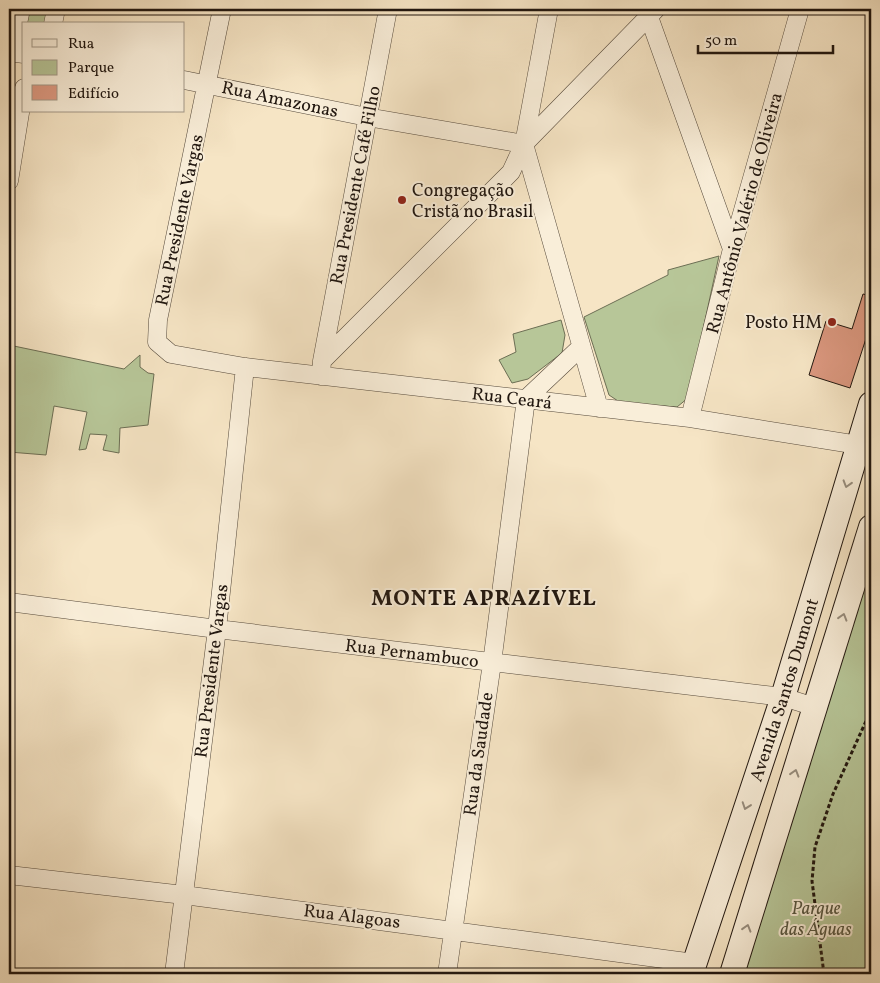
<svg xmlns="http://www.w3.org/2000/svg" width="880" height="983" font-family="Vollkorn,serif">
	<rect width="100%" height="100%" fill="#f6e5c5"/>
	<filter id="stains"><feTurbulence type="fractalNoise" baseFrequency=".004" numOctaves="4"/><feColorMatrix values="0 0 0 0 .2 0 0 0 0 .09 0 0 0 0 .02 0 0 0 .5 -.17"/></filter>
	<radialGradient id="worn" r=".72"><stop offset=".6" stop-color="#630" stop-opacity="0"/><stop offset="1" stop-color="#630" stop-opacity=".3"/></radialGradient>
	<path fill="#b7c698" stroke="#6c6e54" d="M27,9H49L46,24H25Z
		M719,256L688,398L677,407L621,403L609,395L584,317L668,275V270Z
		M561,320L565,335L562,353L528,379L512,383L499,360L516,352L513,334Z
		M9,345L124,369L140,355V367L148,373L154,374L148,425L120,428L119,453L103,450L107,435L90,434L86,449L79,450L87,412L54,406L46,455L9,452Z
		M871,559V974H740Z"/>
	<path fill="#9dbfb7" stroke="#6b7b74" d="M871,780V859L866,812Z"/>
	<path fill="#dd9981" stroke="#20160f" d="M863,294L871,296V323L850,388L809,375L826,321L852,329Z"/>
	<g fill="none" stroke-linecap="round" stroke-linejoin="round">
		<defs>
			<path id="street" d="M21,9L16,33L24,46
				M222,9L158,320L157,342L171,354L245,367L690,418L871,447
				M549,9L524,144L599,408
				M649,17L732,249
				M53,24L56,9
				M9,52L24,54
				M184,80L367,117L524,144
				M9,181L24,88
				M322,361L388,9
				M321,376L322,361L511,172L524,144L656,9
				M690,418L732,249L800,9
				M9,602L217,629L783,697L815,707
				M9,875L184,895L694,963
				M174,974L217,629L245,367
				M447,974L492,663L526,399L581,347"/>
			<g id="secondary">
				<path id="s1" d="M691,974L783,697L871,404"/>
				<path d="M732,974L871,527"/>
			</g>
		</defs>
		<use href="#street" stroke="#564a3c" stroke-width="19"/>
		<use href="#secondary" stroke="#20160f" stroke-width="26"/>
		<path stroke="#20160f" stroke-width="3" stroke-dasharray="4 2.5" stroke-linecap="butt" d="M824,974L812,881L815,847L833,794L871,710"/>
		<use href="#street" stroke="#f9eed9" stroke-width="18"/>
		<use href="#secondary" stroke="#f9eed9" stroke-width="24"/>
	</g>
	<defs><path id="oneway-chevron" d="M-2-3.5L2.5 0L-2 3.5" fill="none" stroke-width="1.6" stroke-linecap="round" stroke-linejoin="round" transform="scale(1.25)"/></defs>
	<g stroke="#978d7e">
		<use href="#oneway-chevron" transform="translate(847 484) rotate(107)"/>
		<use href="#oneway-chevron" transform="translate(843 617) rotate(-73)"/>
		<use href="#oneway-chevron" transform="translate(795 773) rotate(-73)"/>
		<use href="#oneway-chevron" transform="translate(746 806) rotate(109)"/>
		<use href="#oneway-chevron" transform="translate(747 928) rotate(-73)"/>
	</g>
	<g fill="#8f2418" stroke="#f9eed9" stroke-width="2">
		<circle cx="402" cy="200" r="5"/>
		<circle cx="832" cy="322" r="5"/>
	</g>
	<g text-anchor="middle" stroke-width="4" stroke-linejoin="round" paint-order="stroke">
		<g font-size="18" fill="#20160f" stroke="#f9eed9">
			<text transform="translate(280 99) rotate(12)" y="6">Rua Amazonas</text>
			<text transform="translate(355 185) rotate(-79)" y="6">Rua Presidente Café Filho</text>
			<text transform="translate(744 213) rotate(-75)" y="6">Rua Antônio Valério de Oliveira</text>
			<text transform="translate(179 220) rotate(-78)" y="6">Rua Presidente Vargas</text>
			<text transform="translate(512 398) rotate(7)" y="6">Rua Ceará</text>
			<text transform="translate(412 653) rotate(7)" y="6">Rua Pernambuco</text>
			<text transform="translate(211 671) rotate(-83)" y="6">Rua Presidente Vargas</text>
			<text dy="6" stroke="none"><textPath href="#s1" startOffset="299">Avenida Santos Dumont</textPath></text>
			<text transform="translate(478 754) rotate(-82)" y="6">Rua da Saudade</text>
			<text transform="translate(352 916) rotate(7)" y="6">Rua Alagoas</text>
		</g>
		<g font-size="18" fill="#20160f" stroke="#f9eed9" text-anchor="start">
			<text x="412" y="196">Congregação<tspan x="412" dy="21">Cristã no Brasil</tspan></text>
			<text x="822" y="328" text-anchor="end">Posto HM</text>
		</g>
		<g font-size="18" font-style="italic" fill="#55543f" stroke="#f9eed9">
			<text x="816" y="914">Parque<tspan x="816" dy="21">das Águas</tspan></text>
		</g>
		<g font-size="22" font-weight="bold" letter-spacing="1" fill="#20160f" stroke="#f9eed9">
			<text x="484" y="605">MONTE APRAZÍVEL</text>
		</g>
	</g>
	<rect width="880" height="983" fill="none" stroke="#f6e5c5" stroke-width="30"/>
	<rect x="10" y="10" width="860" height="963" fill="none" stroke="#20160f" stroke-width="2.5"/>
	<rect x="15" y="15" width="850" height="953" fill="none" stroke="#20160f"/>
	<rect x="22" y="22" width="162" height="90" fill="#f9eed9" stroke="#a29888"/>
	<rect x="32" y="39" width="25" height="8" fill="#f9eed9" stroke="#a29888"/>
	<text x="68" y="48" font-size="15" fill="#20160f">Rua</text>
	<rect x="32" y="60" width="25" height="15" fill="#b7c698" stroke="#a29888"/>
	<text x="68" y="72" font-size="15" fill="#20160f">Parque</text>
	<rect x="32" y="85" width="25" height="15" fill="#dd9981" stroke="#a29888"/>
	<text x="68" y="98" font-size="15" fill="#20160f">Edifício</text>
	<path d="M698 45v8h135v-8" fill="none" stroke="#20160f" stroke-width="2.5"/>
	<text x="705" y="45" font-size="15" fill="#20160f" stroke="#f9eed9" stroke-width="4" paint-order="stroke">50 m</text>
	<rect width="100%" height="100%" filter="url(#stains)"/>
	<rect width="100%" height="100%" fill="url(#worn)"/>
</svg>
